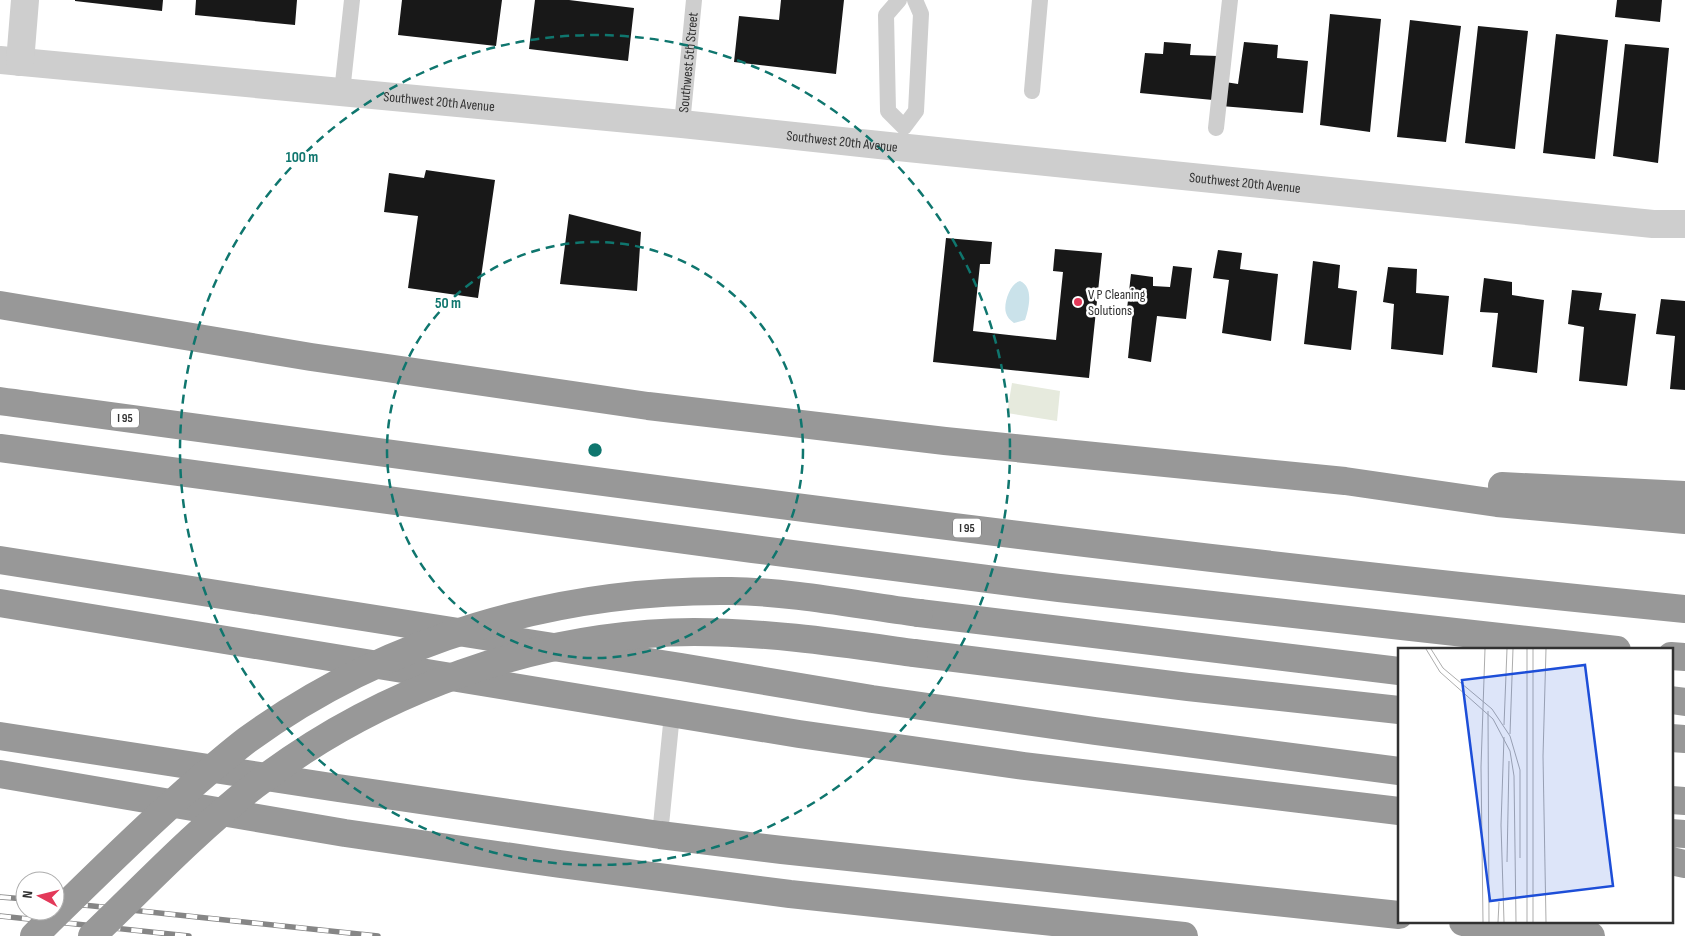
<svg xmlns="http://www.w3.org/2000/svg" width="1685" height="936" font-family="'Sofia Sans Condensed',sans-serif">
	<rect width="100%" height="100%" fill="#fff"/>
	<path fill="#e6eadd" d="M1012,383L1060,391L1057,421L1007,413Z"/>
	<path fill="#cae2ea" d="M1020,281C1034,287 1029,308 1025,320L1014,323C1010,320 1007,317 1006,313C1003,304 1010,283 1020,281Z"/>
	<path fill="#181818" d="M75,0H163L162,11L75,1Z
		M196,0H297L295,25L195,15Z
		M402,0H502L496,46L398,35Z
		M535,0H569L634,8L628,61L529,49Z
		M781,0H844L836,74L734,62L739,16L779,20Z
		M1617,0H1662L1660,22L1615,17Z
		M1330,14L1381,19L1370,132L1320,125Z
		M1410,20L1461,26L1446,142L1397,137Z
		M1478,26L1528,31L1515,149L1465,143Z
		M1556,34L1608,40L1595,159L1543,153Z
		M1164,42L1191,44L1190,55L1218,56L1213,100L1140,93L1145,53L1163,54Z
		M1244,42L1278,45L1277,58L1308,61L1303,113L1221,106L1225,82L1238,84Z
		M1625,44L1669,48L1658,163L1613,156Z
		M426,170L495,180L478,298L408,288L418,216L384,212L389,173L424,178Z
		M569,214L641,232L637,291L560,284Z
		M946,238L992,242L990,264H980L973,331L1056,340L1063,272L1053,271L1055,249L1102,253L1089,378L933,362Z
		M1218,250L1242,253L1240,269L1278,274L1271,341L1222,333L1229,280L1213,278Z
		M1313,261L1340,265L1338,288L1357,291L1351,350L1304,344Z
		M1173,266L1192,268L1186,319L1157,316L1151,362L1128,358L1133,310L1127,309L1131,274L1153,277V286L1170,287Z
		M1388,267L1417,269L1416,293L1449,296L1443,355L1391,349L1394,304L1383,302Z
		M1484,278L1512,282V295L1544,300L1537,373L1492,367L1498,313L1480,312Z
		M1572,290L1602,293L1599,310L1636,314L1627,386L1579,381L1584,327L1568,324Z
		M1661,299L1685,301V390L1670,389L1675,336L1656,334Z"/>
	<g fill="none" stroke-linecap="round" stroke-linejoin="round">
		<g stroke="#cecece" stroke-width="16">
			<path d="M899,0L886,15L888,111L904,127L916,111L921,14L915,0"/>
			<path d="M1032,91L1040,0"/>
			<path d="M342,92L352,0"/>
			<path id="s1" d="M682,124L694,0"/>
			<path d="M1216,128L1230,0"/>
			<path d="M660,835L672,714"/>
		</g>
		<g stroke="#cecece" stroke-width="28">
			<path id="s2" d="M0,60L682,124L898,147L1653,224H1685"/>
			<path d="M20,62L25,0"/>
		</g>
		<path stroke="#989898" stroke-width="28" d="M0,305L311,357L648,406L945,441L1345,481L1497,503L1685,520
			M0,401C561,477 1122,554 1685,609
			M0,448L753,549L1059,588L1617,650
			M1502,486L1685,495
			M0,560L681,667L872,699L1095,731L1399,771
			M0,603L799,734L1024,766L1399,811
			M919,613L1399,671
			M914,653L1188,687L1399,710
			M1671,656L1685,657
			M1671,700L1685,702
			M0,736L338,788L660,835L782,850L1399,915
			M1671,738L1685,739
			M0,774L345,833L560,864L790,894L1184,936
			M1671,800L1685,801
			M1671,833L1685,834
			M1671,861L1685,864
			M1463,922L1591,936"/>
		<defs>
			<path id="rail" d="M0,897L25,899
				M55,902L378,936
				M0,916L189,936"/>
		</defs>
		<use href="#rail" stroke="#868686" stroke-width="5.5"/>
		<use href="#rail" stroke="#fff" stroke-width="4" stroke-dasharray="11" stroke-linecap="butt"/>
		<path stroke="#989898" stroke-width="28" d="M34,936C84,887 134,837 186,791C206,774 226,756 247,740C387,638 559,589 731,591C794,592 857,605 919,613
			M92,936C145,885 196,831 254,786C378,690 537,633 694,632C768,632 841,643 914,653"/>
	</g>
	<g fill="none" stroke="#0f766e" stroke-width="2.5" stroke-dasharray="9 6">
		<circle cx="595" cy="450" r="208"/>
		<circle cx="595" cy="450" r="415"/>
	</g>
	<circle fill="#e33959" stroke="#fff" stroke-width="2" cx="1078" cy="302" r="5"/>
	<g text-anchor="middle" stroke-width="5" stroke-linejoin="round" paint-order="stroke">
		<g fill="#fff" stroke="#6f6f6f" stroke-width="1">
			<rect x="111" y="408.5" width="28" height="19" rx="4"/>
			<rect x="953" y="518.5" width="28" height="19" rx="4"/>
		</g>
		<g font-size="12" font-weight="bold" fill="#313131">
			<text x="125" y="422">I 95</text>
			<text x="967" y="532">I 95</text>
		</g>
		<g font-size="14" fill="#313131" stroke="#fff">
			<text dy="5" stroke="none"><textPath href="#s1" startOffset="62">Southwest 5th Street</textPath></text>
			<text dy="5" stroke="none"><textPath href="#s2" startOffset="441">Southwest 20th Avenue</textPath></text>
			<text dy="5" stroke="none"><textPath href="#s2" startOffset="846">Southwest 20th Avenue</textPath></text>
			<text dy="5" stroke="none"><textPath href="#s2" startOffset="1251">Southwest 20th Avenue</textPath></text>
		</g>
		<g font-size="14" fill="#313131" stroke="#fff" text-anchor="start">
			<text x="1088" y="299">V P Cleaning<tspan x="1088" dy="16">Solutions</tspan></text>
		</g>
	</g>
	<g transform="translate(1398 648)">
		<rect width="275" height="275" fill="#fff"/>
		<path fill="none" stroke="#adadad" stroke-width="1" d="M28,1L42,24L95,71L112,103L116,128L118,274M33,1L45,20L94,61L112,88L122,122V210M135,1V274M90,63L91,274M106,77L109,1M112,86L115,1M106,89L103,177L106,274M109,214L111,113M85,274L83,119L87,1M100,274L101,254M129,274V1M148,274L145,108L148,1"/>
		<path fill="#1d4ed8" fill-opacity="0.15" stroke="#1d4ed8" stroke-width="2.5" d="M187,17L215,238L92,253L64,32Z"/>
		<rect width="275" height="275" fill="none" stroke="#313131" stroke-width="2.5"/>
	</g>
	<circle cx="595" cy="450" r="8" fill="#0f766e" stroke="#fff" stroke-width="2.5"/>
	<g font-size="15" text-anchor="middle" font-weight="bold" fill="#0f766e" stroke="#fff" stroke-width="5" stroke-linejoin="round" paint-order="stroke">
		<text x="302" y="162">100 m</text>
		<text x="448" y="308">50 m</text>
	</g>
	<g transform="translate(40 896) rotate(277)"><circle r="24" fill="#ffffff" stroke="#adadad"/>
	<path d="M0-4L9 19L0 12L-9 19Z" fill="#e33959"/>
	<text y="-8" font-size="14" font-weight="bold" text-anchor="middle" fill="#313131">N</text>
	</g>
</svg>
